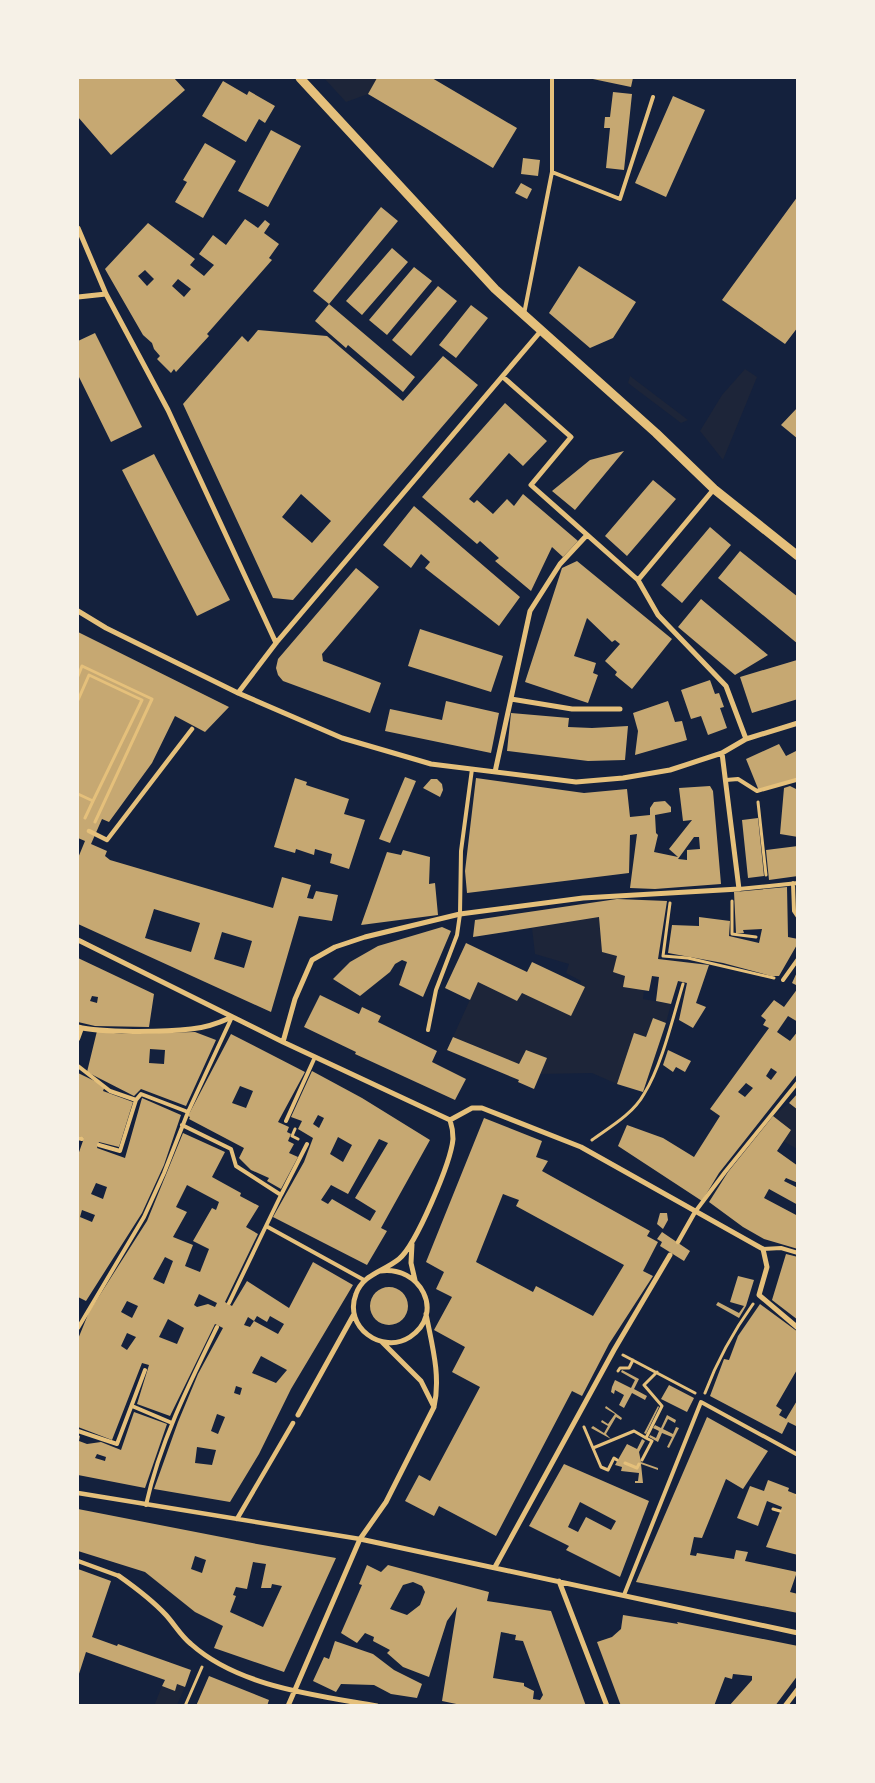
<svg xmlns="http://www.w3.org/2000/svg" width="875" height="1783" font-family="Figtree,sans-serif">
	<rect width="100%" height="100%" fill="#14213d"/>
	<path fill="#1d2539" d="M324,78H377L368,94L346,102Z
		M745,369L757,377L723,460L700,431L722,395Z
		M630,376L688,420L681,423L628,383Z
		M599,917L602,952L617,956L613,972L625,976L624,987L644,990L643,999L671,1004L666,1023L653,1018L646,1037L617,1084L592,1073L540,1074L547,1058L526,1050L519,1064L453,1037L478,982L517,1001L522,993L580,985L581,981L566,973L569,964L535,954L532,928Z
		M789,1103L797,1110V1149L783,1141L791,1130L773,1116Z
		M177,1684L185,1687L177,1705L154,1706L162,1686L175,1691Z"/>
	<path fill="#c6a872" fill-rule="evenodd" d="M78,78H174L185,90L111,155L78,117Z
		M377,78H432L517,128L493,168L368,94Z
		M588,78H633L631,87Z
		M223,81L247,95L249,91L275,106L265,123L259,119L246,142L202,116Z
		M613,92L632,94L624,170L606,168L610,128H604L605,117H610Z
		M673,96L705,110L666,197L635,183Z
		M271,130L301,146L268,207L238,191Z
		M205,143L236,161L203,218L175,202L187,182L183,180Z
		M523,158L540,160L538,176L521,174Z
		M521,183L532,189L527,199L515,193Z
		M798,196V327L785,344L722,300Z
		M381,207L398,221L329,304L313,291Z
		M245,219L258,228L265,220L270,224L264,233L279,244L269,258L272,260L207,334L209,336L176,372L174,369L171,373L157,359L160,356L154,349L152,343L143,335L105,269L148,223L195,259L190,265L204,276L214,265L199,254L213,235L226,245ZM145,270L154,279L147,286L138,276ZM178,279L191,289L184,297L172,286Z
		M392,248L408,262L362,315L346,301Z
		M579,266L636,302L613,338L590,348L549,313Z
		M414,267L432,281L387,335L369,320Z
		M438,286L457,301L411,356L392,340Z
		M329,304L415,377L403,392L348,345L346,348L315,321Z
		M471,305L488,318L456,358L439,345Z
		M258,330L327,336L403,401L443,356L478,385L293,600L273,598L183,404L242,336L248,342ZM301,494L331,521L312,543L282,517Z
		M95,333L142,427L111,442L78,375V341Z
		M505,403L547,441L523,466L509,453L469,499L474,503L477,500L493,514L507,499L514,506L523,494L578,541L563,557L552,547L531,591L495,561L499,558L480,541L477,544L422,497Z
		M798,407V439L781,425Z
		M624,451L575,510L552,491L590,460Z
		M154,454L230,600L197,616L122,470Z
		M653,480L676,499L627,556L605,536Z
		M414,506L520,597L499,626L425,568L430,562L421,554L411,568L383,545Z
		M710,527L731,545L682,603L661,585Z
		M740,551L798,597V644L718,578Z
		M577,561L672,639L632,689L615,675L617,672L605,661L620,644L615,640L612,642L587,618L574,656L596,663L593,673L598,675L588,703L525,682L562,568Z
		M356,568L379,587L322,654L323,661L381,683L370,713L283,681L278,675L276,668L278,659Z
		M701,599L768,655L735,675L678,627Z
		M420,629L503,656L491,692L408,666Z
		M78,632L229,707L205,732L175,716L152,763L109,822L102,819L91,844L107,851L105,856L110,860L273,908L282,877L311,885L307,898L313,899L316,891L338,895L332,921L299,916L271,1012L78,924V858L85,841L78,838ZM154,909L200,923L191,952L145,938ZM222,932L252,941L244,968L214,959Z
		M797,660L798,699L752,713L740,677Z
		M710,680L715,694L719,693L724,707L720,708L727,728L708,735L701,716L691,719L681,690Z
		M446,701L499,713L491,753L385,731L390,709L442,720Z
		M668,701L675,722L682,721L687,740L635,755L638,731L633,713Z
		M511,713L569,718L568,727L592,728L628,726L625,760L588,761L507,751Z
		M779,744L786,756L798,750V779L759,791L746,759Z
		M405,777L416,781L390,843L379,839Z
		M295,778L307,782L306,785L349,799L344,814L365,820L349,869L330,863L332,854L315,849L314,855L296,849L295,853L274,847Z
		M476,778L584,793L627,789L630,817L650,815V808L654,802L665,801L671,807V812L655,815L656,833L658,835L654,852L678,857L669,849L692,820L683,821L679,788L710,786L713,791L721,884L655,889L630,888L637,834L630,835L629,873L467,893L465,871ZM694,837H699L700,849L687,850V860L678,859Z
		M431,779H437L442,784L443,790L440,797L423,788Z
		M790,786L798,790V837L780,834L784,788Z
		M758,818L764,876L748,878L742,820Z
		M798,846V876L769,880L766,850Z
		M403,850L430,857L429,884L435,883L438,915L361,925L387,852L401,855Z
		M787,887L788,937L798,939V943L779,976H771L723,963L668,953L672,925L699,926V917L730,921L729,936L759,943L762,929L743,930L744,933H736L734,892Z
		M617,899L667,901L658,959L709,965L696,1003L706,1007L693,1028L679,1020L687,983L678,981L671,1004L656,1001L659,977L652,976L649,991L623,987L625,976L613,972L617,956L602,952L599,917L473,937L475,920Z
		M442,927L451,931L423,997L399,985L407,962L402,960L395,964L390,972L360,996L333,979L350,962L378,946Z
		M466,943L527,972L532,962L585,987L571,1016L522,993L517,1001L478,982L470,1000L445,988Z
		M78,958L154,994L149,1027L95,1026L78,1022ZM92,996L98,997L97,1003L90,1001Z
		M798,970V986L792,983Z
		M798,988V1022L788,1016L777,1032L790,1041L798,1031V1073L719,1173L702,1201L618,1146L627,1125L663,1138L694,1157L720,1116L710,1109L769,1028L763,1025L766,1020L761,1016L774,1000L784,1007ZM771,1068L777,1072L771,1080L766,1076ZM746,1083L753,1088L745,1097L738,1092Z
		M320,995L359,1014L362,1007L381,1016L378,1022L437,1051L432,1062L466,1079L455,1100L355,1054L356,1052L304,1027Z
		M653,1018L666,1023L643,1092L617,1084L634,1033L646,1037Z
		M97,1031L122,1034L195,1032L216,1040L186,1106L141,1089L134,1096L87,1072ZM150,1049L165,1050L164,1064L149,1063Z
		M231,1034L305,1072L278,1122L289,1127L287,1132L291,1134L288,1141L294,1144L289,1153L298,1157L281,1189L267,1181L269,1178L251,1170L239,1158L244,1148L189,1119L190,1117L188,1116ZM240,1086L253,1091L246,1108L232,1103Z
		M453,1037L519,1064L526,1050L547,1058L534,1089L518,1082L519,1080L447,1050Z
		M668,1050L691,1061L685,1072L676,1067L673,1072L663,1065Z
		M312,1071L362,1098L430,1140L381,1228L387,1231L367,1265L273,1217L304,1162L313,1138L298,1129L302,1121L291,1117ZM318,1115L324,1118L319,1128L313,1124ZM338,1137L352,1145L343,1162L330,1154ZM379,1139L388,1143L355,1198L376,1211L370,1221L332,1199L328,1204L321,1200L331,1185L348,1194Z
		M78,1073L105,1086L103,1091L133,1102L119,1147L99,1142L97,1148L125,1158L142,1098L181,1115L164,1165L142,1213L86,1301L78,1297V1155L84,1138L78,1136ZM96,1183L107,1187L103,1199L91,1194ZM82,1210L95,1215L92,1222L80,1217Z
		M798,1093V1110L789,1103Z
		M773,1116L791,1130L777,1151L798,1166V1183L786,1178L784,1181L798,1188V1205L769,1189L764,1198L798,1216V1249L764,1239L743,1227L709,1202L728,1172Z
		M484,1118L542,1141L536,1157L548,1161L542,1171L650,1231L647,1236L658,1242L643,1271L653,1276L609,1344L582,1396L572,1391L496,1536L439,1506L434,1516L405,1501L419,1475L430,1481L480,1387L452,1372L465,1347L434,1330L452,1297L436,1289L444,1272L426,1262ZM503,1194L519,1200L516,1206L624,1265L593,1316L536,1286L533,1292L476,1262Z
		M183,1133L225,1152L212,1177L241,1193L240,1196L259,1206L246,1227L258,1234L225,1302L232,1306L247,1281L289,1308L313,1262L353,1285L291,1389L259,1454L230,1502L154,1489L178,1422L198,1374L223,1328L215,1324L170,1416L137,1404L149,1365L142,1363L112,1440L78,1427V1339L89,1312L147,1221ZM187,1185L219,1202L216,1210L212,1208L193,1241L209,1249L200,1272L185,1266L193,1245L173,1237L187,1212L176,1207ZM165,1257L173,1261L164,1284L153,1279ZM199,1294L217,1303L215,1307L208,1304L197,1307L194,1305ZM127,1301L138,1306L132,1318L121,1312ZM257,1316L267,1322L270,1316L284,1324L278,1334L254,1321L250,1327L244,1325L248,1317L254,1321ZM168,1319L184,1328L177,1344L159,1337ZM127,1333L136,1337L127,1350L121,1346ZM261,1356L287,1370L276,1383L252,1373ZM236,1386L242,1388L240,1395L234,1393ZM217,1414L225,1417L218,1434L211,1431ZM197,1447L216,1450L212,1465L195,1463Z
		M660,1213H667L668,1220L663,1229L657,1224Z
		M662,1232L690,1251L684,1261L660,1246L662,1242L657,1239Z
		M786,1254L798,1257V1320L772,1300Z
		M738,1276L754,1280L746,1306L739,1318L716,1305L718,1302L739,1313L744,1306L730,1302Z
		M370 1306a19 19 0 1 1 38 0a19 19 0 1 1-38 0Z
		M760,1304L798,1332V1368L776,1406L782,1410L779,1415L786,1419L798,1399V1427L788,1422L782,1434L710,1396L724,1359L729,1360L738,1336Z
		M622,1370L639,1379L634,1389L647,1396L645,1400L632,1393L624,1408L619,1405L624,1395L615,1390L614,1394L611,1392L612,1387L615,1380L631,1388L635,1380L621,1372Z
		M669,1385L694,1398L687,1412L661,1399Z
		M606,1406L622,1418L621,1420L616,1417L606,1434L611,1439L591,1428L593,1426L604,1433L608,1426L601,1422L602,1420L608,1424L615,1414L605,1408Z
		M658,1406L659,1407L646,1434L644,1433Z
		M134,1412L167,1424L145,1488L78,1475V1435L80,1436L79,1441L87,1444L101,1442L121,1450ZM97,1454L106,1457L105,1461L95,1458Z
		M667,1415L676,1420L675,1423L668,1419L663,1429L673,1434L676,1427L679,1428L669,1448L667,1447L672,1437L662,1433L658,1442L649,1437L650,1435L656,1438L659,1431L653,1428L655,1425L661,1428Z
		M707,1417L768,1451L743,1489L726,1479L702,1538L694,1537L690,1555L696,1556L697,1553L734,1559L736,1550L748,1552L745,1561L797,1572L790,1592L798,1594V1613L636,1582Z
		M642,1439L645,1441L639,1452L641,1462L658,1468V1470L641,1464L643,1483H635V1481H638L639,1473L621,1471L622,1467L615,1465L627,1444L637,1449Z
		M564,1464L649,1501L620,1577L566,1550L569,1546L529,1526ZM580,1502L616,1521L611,1530L586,1517L578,1532L568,1527Z
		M768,1480L789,1488L788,1491L798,1495V1555L766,1547L782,1507L767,1501L758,1526L737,1518L750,1486L764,1491Z
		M78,1509L257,1544L336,1558L284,1672L214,1648L223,1626L195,1612L145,1572L78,1551ZM195,1556L206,1560L202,1573L191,1569ZM253,1562L266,1564L261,1588H271L272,1584L282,1586L263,1627L230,1612L236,1596L233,1595L236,1587L247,1589Z
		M367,1565L381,1572L388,1565L489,1592L487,1601L551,1611L586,1706H466L442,1701L457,1607L447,1621L429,1677L403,1667L387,1653L390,1650L373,1641L374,1637L365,1633L357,1643L341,1633L362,1585L359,1584ZM413,1582L422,1586L425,1592L420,1605L407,1615L390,1609L403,1585ZM501,1632L516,1635L515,1640L523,1641L543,1695L540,1700L533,1699L534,1691L524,1686V1683L493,1678Z
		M78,1569L111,1581L92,1637L117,1646L118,1644L191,1670L185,1687L177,1684L175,1691L162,1686L165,1680L86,1652L78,1677Z
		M623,1615L678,1624L677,1622L798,1646V1675L775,1706H729L752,1680V1676L733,1674L732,1679L725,1677L714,1706L680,1704L675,1706H621L597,1642L612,1637L621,1629Z
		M335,1641L373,1654L394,1670L422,1684L417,1698L391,1694L374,1685L341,1684L336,1692L313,1681L324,1657L329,1659Z
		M209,1676L269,1700L267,1706H196Z"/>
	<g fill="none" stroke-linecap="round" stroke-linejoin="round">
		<path stroke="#e5c07b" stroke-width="3" d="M78,676L82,666L152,699L95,822
			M78,700L89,675L142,700L93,801L78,794
			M758,802L766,875
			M85,818L93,801
			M732,901V934L756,937
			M670,903L663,956L688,958L774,978
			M295,1129L292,1136L298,1139
			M592,1140C610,1127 633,1114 644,1094C662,1065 673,1017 683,984
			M623,1355L695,1393
			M618,1371L620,1368H629L633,1360
			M705,1393C717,1361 733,1332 753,1304
			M584,1427L601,1467L608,1470L614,1458L617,1460
			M593,1448L634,1431L646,1438
			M642,1460L652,1441L646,1438L662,1406L644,1385L657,1372
			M625,1463L637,1468L639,1464
			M797,1495L798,1493
			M773,1509L780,1511
			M185,1706L202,1667"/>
		<path stroke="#e5c07b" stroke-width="4" d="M552,172L620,199L653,97
			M524,314L552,172V78
			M726,780L738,779L757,791L796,780L798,781
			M793,883L794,911L798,917
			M739,889L798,883
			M783,980L798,959
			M428,1030L436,990L457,935L460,914L461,851L472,769
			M78,1039L82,1028
			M78,1066L110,1091L136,1100L141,1094L188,1112
			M286,1121L315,1057
			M182,1125L231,1149L236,1166L281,1195L266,1226L364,1280
			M78,1138L82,1139
			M99,1145L120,1151L136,1100
			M281,1195L307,1144
			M695,1212L725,1172L798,1082
			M763,1249L781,1248L798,1253
			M229,1303L266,1226
			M78,1328L144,1217L164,1173L188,1112L232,1017
			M132,1406L172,1423
			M78,1431L117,1444L145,1370
			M146,1505C160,1442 189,1384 217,1327
			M78,1561L119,1576
			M624,1595L701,1402L798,1455"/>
		<path stroke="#e5c07b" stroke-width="4.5" d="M89,831L107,840L192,729
			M678,1242L695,1212
			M78,1493L360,1539
			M237,1519L293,1423"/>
		<path stroke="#e5c07b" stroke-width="5" d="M78,228L106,294L168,410L276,643
			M78,297L106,294
			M503,377L571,437L531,485L638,580L714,489
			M638,580L658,615L726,686L746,739
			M78,611L106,628L238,693L342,738L431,764L576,782L623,778L670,770L722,753L746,739L798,723
			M238,693L276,643L540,332
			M511,699L572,709H620
			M495,772L530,611L560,564L587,535
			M78,940L283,1042L450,1120
			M78,1027C100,1033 166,1032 191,1029C205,1028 219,1023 232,1017
			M283,1042L295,999L312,960L335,947L365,937L460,914L583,898L739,889L722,753
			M450,1120L472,1108H482L581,1147L763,1249L767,1267L759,1295L798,1328
			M412,1244L411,1263L415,1280
			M380,1271C420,1265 446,1313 410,1337C382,1355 343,1327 356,1294C363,1274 383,1272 399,1259C416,1245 451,1162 453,1139C453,1132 452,1126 450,1120
			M382,1342L421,1381L434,1407
			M298,1415L354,1314
			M360,1539L798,1633
			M495,1567L614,1350L670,1255
			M119,1576C136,1588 152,1600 166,1615C175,1625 181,1636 191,1644C239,1687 316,1695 377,1706
			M559,1581L607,1706
			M288,1706L360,1539L386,1502L434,1407C441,1376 432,1345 426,1314
			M785,1706L798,1689"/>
		<path stroke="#e5c07b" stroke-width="9" d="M300,78L495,289L656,433L714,489L798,556"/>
	</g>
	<rect width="875" height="1783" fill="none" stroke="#f6f1e7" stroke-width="158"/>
</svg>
